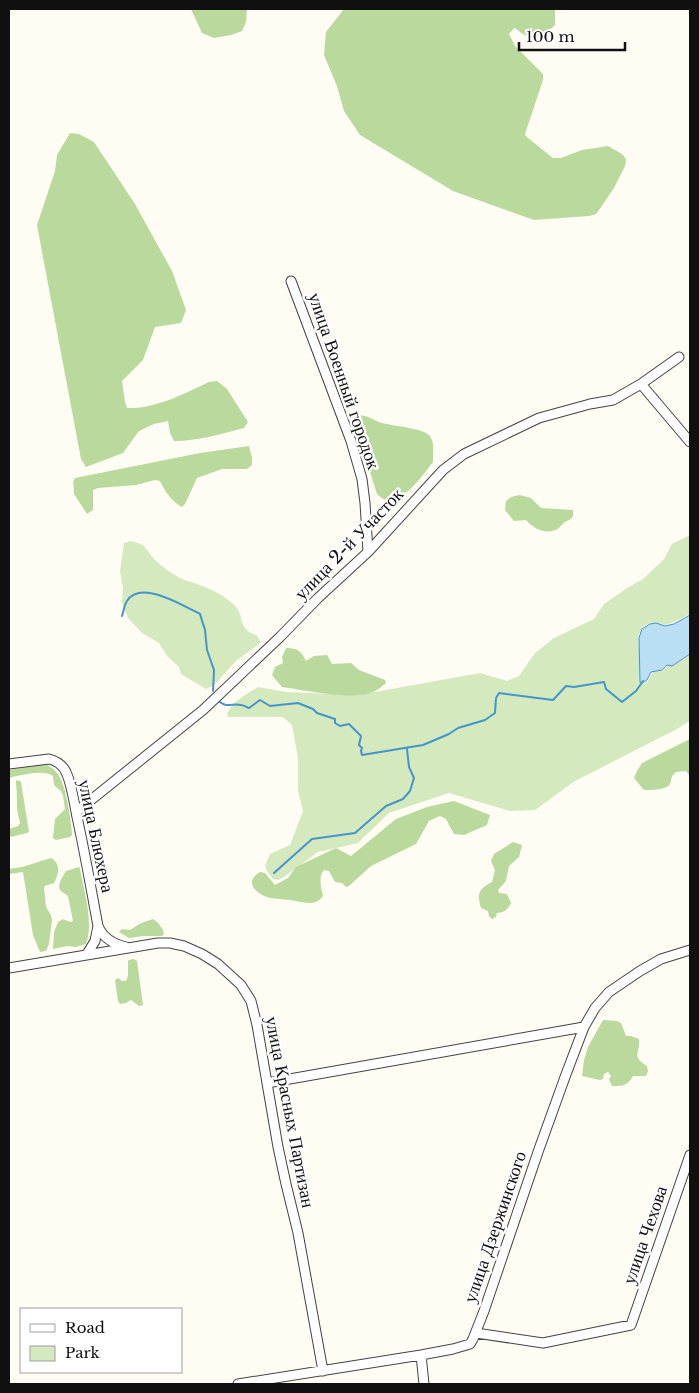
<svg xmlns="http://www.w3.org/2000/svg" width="699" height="1393" font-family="'Libre Baskerville',serif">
	<rect width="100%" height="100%" fill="#fffcf4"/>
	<path fill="#d4e9be" d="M690,535V614C684,617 672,624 665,625C662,625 658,622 654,623C635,624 638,643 640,657C641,665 638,677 642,683L647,682L653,672L664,670L667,666C676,666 682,659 690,655V721L677,729L575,781L535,810L510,811L449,793L389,813L358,843L318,852L284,877L278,880L273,879L267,871L265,866L270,854L290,845L303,811L298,791V758L292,725L283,717H228L227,714C231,702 247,694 258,687L286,692L358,695L480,673L507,681L519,676L535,653L554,638L594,619L604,604L624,590L643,579L664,559L672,544Z
		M131,541C147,545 144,547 154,559C160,565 168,571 175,575C181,580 190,581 197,584C211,589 226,596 236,607C242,613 240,622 245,628C250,635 258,632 260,642L259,644L236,661L215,684L206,689L181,674L179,667L167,656L159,643L142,633L128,618L122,603L123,588L120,571L124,543Z"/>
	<path fill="#b9d99d" d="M191,9H247L246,22L242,31L231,35L214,38L202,33Z
		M344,9H555V25C549,32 534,40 525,35C520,33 519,30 514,28L509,34L515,46L543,74V80L526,131L525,135L528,138L553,158H561L582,150L608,146L622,154L626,159L625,166L614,188L599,210L596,214L589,216L534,220L453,191L360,135L344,111L337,86L324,55L326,32Z
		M70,133L79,134L94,142L135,204L172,271L186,310L181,323L155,327L143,360L122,381L125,402L127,408C156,409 183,394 209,382L217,381L227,389L248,422L244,428C221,434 198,441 174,441L170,433L168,421L154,424L139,431L123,453L86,467L81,459L37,225L55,171L57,155Z
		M356,415C366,414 373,420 382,423C393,426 421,428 429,435C435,441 433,454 433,462C422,476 396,515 377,494L354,422Z
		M249,446L252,458V465L247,469H222L197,478L185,504L182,507C173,503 164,490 160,481L155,480L136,485L98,488L93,490V510L87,514L74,494V487L73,482L75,478L200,453Z
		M520,495L531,498L541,508L573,510C574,518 572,519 565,522C562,524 560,528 556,530C544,534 534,529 526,520L514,521L505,510L506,501L511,497Z
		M286,648C298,648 301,651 306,661L314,656L327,655L332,664L351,663L359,670L385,680L386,683C382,686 378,690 373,692C354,701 304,690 282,687L272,675L275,667L283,663L282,657Z
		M690,739V776L686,771L676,772L672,776C672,777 670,784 670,784C667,790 650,790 644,790L634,778L637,771L642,763Z
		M45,764C50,766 54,769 57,773C66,783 71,821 72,835L70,837L56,840L53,838L55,819L65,809L63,796L61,791L56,787L54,785L53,776C44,769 20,775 9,778V770Z
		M18,780L21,782L29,832L27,833L11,837L9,835V829L18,826L20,823C19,818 17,812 17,806C17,797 17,792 16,784V781Z
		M454,801L490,815L487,825L464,835L454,834L446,819L440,816L429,821L416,844L371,866L349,886L346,887L342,883L335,882L329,871L324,870C318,877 321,887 323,896C315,908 301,901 290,900C283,899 276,899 270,898C256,894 243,882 260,872L265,873L275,885L288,878L296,867L336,848L351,856L396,819L427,807Z
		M513,842L522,845L519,857L509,866L506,881L498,890L499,893L507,894L511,903C508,909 504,913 497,913L496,917L492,919L489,916L488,911L481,908C477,894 478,889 492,882L495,870L491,861L494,854Z
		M51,858C61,863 59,874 54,883L45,886L44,888L46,907L51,915L52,920L49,944L46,951L40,952L33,935L23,872L9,874V869L22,867Z
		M79,867L80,869C84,892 94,922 86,944L76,947L67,946L53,949L54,932L58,922L63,919L70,922L73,921L68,896C66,894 63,893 61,891C56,886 63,876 66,871Z
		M153,919C158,922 163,928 164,934L162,936H143L129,938L119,932L122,929L130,930L141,923Z
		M134,959L137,961L143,1005L139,1006L131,1000L126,1003L120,1004L118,1001L115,980L118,978L122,981H126L128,976V961L129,960Z
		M603,1020L617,1021L621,1023L626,1036H631L639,1039C641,1054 630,1055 647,1066L648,1071L646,1076H633C627,1086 623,1086 612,1086L609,1079L611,1076L608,1072L604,1074L603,1079L600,1080L582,1076L584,1060L588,1047Z"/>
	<path fill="#badff5" stroke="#4395ca" d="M690,615V654L672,666L667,665L662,670L651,672L647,680L642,683L640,682L639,638L642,629L650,624L656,623L665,626L674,624Z"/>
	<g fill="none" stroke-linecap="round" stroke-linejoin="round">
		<path stroke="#4395ca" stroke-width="2" d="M122,616C124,611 124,605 127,601C141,579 183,606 200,614L205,630L207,650L214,670L213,691
			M220,702C227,708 233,703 241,705C244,705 246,707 249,708L260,700L270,706L298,703L313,709L317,713L335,719V723L340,726L349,724L361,736L359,745L362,748L361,751L362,755L423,745L449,734L458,728L485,720L495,713L496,698L499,693L553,700L566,686L574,687L604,682L606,689L622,702L636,691L643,681
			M274,873L312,839L355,833L386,806L403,799L410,791L414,778L409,767L407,749"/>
		<defs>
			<path id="minor" d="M291,281L351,441L362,479L365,503L368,552
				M641,384L690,442
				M9,764L49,759C57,761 62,764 66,772C72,785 74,802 77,817C85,853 91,889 98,926C103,938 113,944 126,947
				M76,812L203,710L280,637L318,598L368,552L443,470L464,454L539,418L590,404L613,400L641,384L679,357
				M87,954L95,941L98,926
				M9,968L158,943H170L184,946L202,954L218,964L241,985L251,1001L257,1025L278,1147L286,1184L298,1233L323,1371
				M267,1083L584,1027
				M476,1333L543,1343L631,1325L690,1155
				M421,1355L424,1384
				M238,1384L421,1355L453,1349L470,1344L473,1339L484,1311L538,1152L565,1077L584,1027L595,1008L609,992L640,971L661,959L690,950"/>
		</defs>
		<use href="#minor" stroke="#434343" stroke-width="11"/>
		<use href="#minor" stroke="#fff" stroke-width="9"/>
	</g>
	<g text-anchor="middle" stroke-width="5" stroke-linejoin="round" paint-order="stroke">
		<g font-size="18" fill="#101010" stroke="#fff">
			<text transform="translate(344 381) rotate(71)" y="6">улица Военный городок</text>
			<text transform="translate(349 544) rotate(-46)" y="6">улица 2-й Участок</text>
			<text transform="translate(96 836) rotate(78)" y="6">улица Блюхера</text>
			<text transform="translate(290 1112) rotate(79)" y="6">улица Красных Партизан</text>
			<text transform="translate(495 1227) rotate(-71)" y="6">улица Дзержинского</text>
			<text transform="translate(645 1235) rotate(-71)" y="6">улица Чехова</text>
		</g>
	</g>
	<rect width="699" height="1393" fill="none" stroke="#101010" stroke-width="20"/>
	<rect x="20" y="1308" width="162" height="65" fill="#ffffff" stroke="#9f9f9f"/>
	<rect x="30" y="1324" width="25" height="8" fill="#ffffff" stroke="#9f9f9f"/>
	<text x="65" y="1333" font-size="15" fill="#101010">Road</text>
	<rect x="30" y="1346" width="25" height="15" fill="#d4e9be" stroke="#9f9f9f"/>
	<text x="65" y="1358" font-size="15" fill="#101010">Park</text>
	<path d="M519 42v8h106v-8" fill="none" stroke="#101010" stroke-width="2.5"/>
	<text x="526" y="42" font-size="15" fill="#101010" stroke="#ffffff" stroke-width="4" paint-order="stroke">100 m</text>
</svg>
